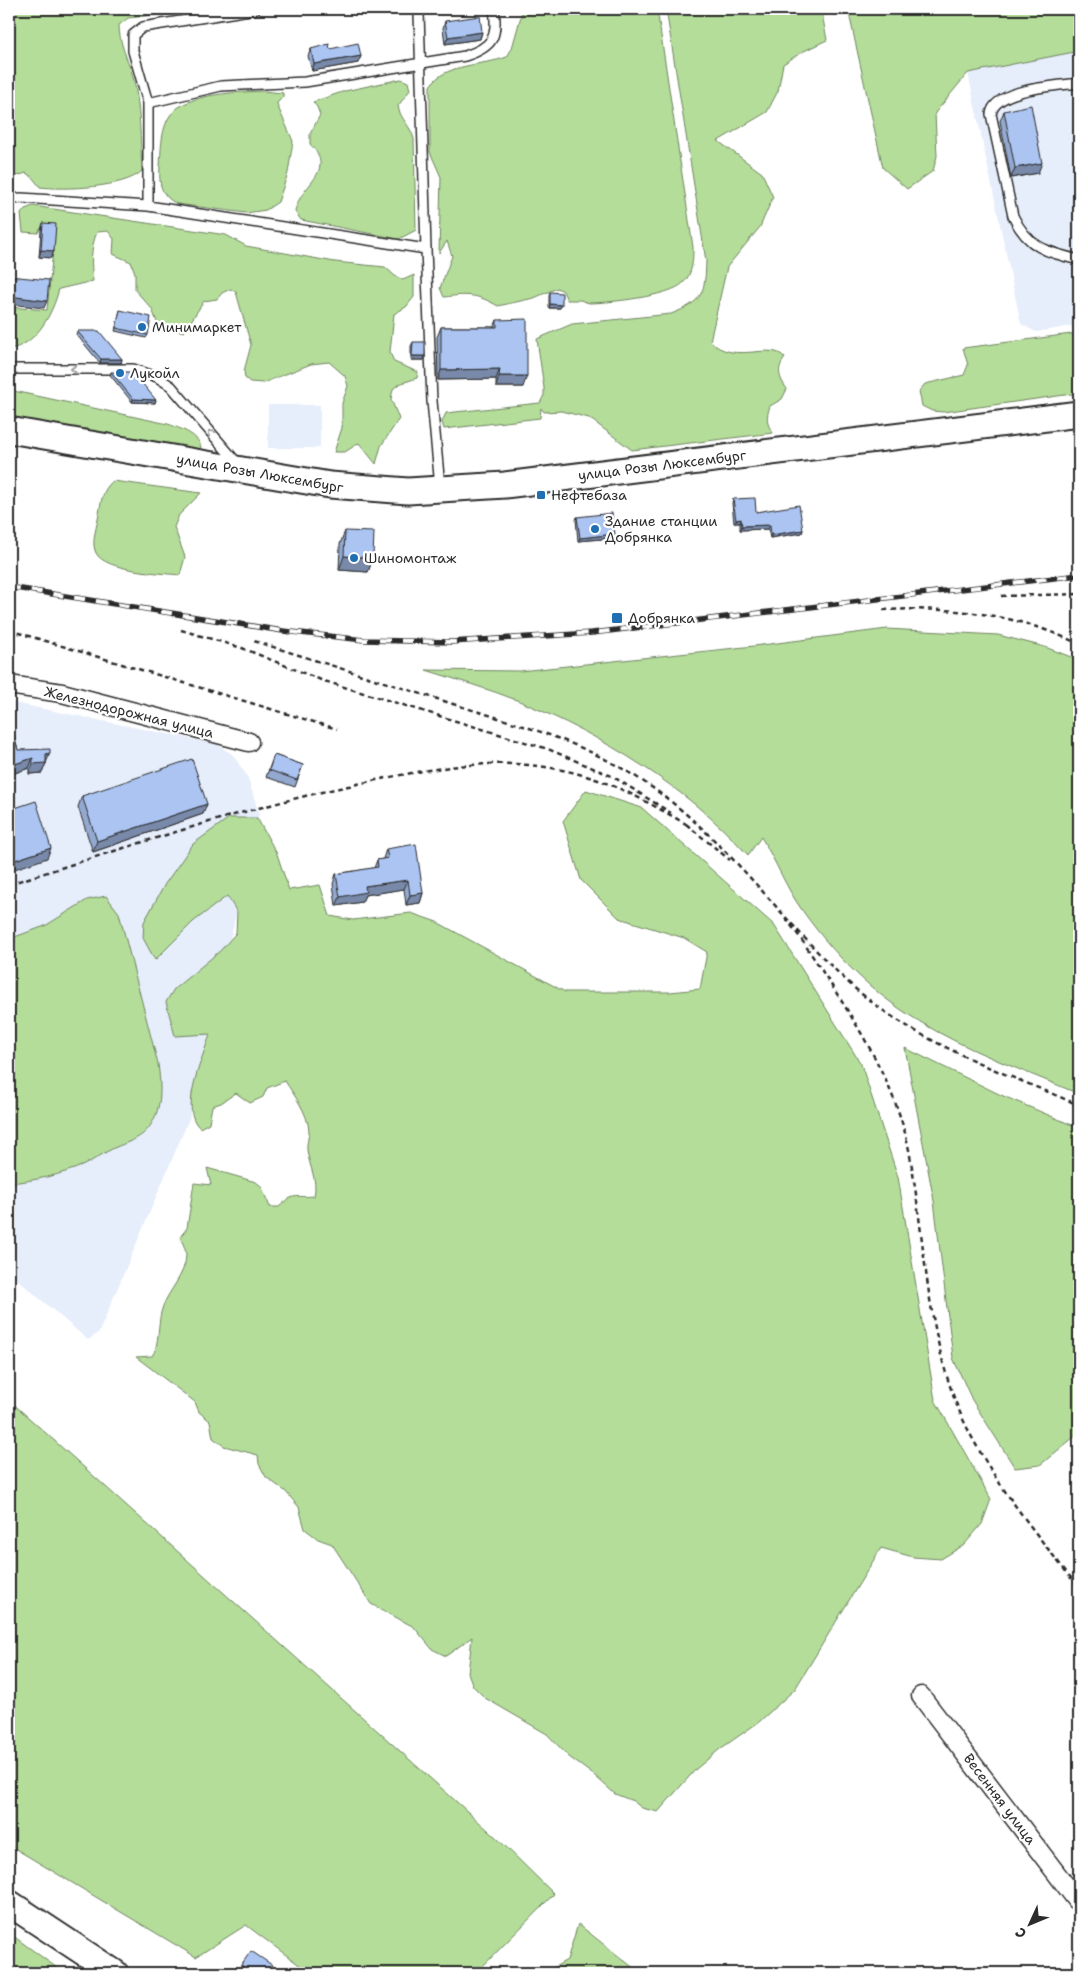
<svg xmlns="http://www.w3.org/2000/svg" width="1088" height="1982" font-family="'Shantell Sans',sans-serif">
	<rect width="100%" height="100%" fill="#fff"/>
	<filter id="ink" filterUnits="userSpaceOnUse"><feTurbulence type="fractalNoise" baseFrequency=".02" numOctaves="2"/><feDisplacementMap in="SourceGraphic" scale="10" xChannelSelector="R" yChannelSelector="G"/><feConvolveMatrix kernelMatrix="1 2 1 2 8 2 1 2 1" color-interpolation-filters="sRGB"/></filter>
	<g filter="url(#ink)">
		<path fill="#e6edfb" d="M1079,51V325L1036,332L1021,324L968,73Z
			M268,405H320V448H268Z
			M9,702L217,744L233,755L248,778L259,814L189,1119L99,1332L88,1340L9,1272Z"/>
		<path fill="#b4dd99" stroke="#708462" d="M9,9H205L128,18L119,25C119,44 128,59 133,77C141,107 140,140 142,171C125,188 64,190 40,187L32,177L26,173L17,176L9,173Z
			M523,9H657L693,247C693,259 693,274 683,283C671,296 608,303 589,303L580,300H567L563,291L557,288L534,298L498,306C477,294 468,294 444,297L440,288L452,256L447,241L439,253L441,177L430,152V86C445,63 483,66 507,57L512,48Z
			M666,9H824L823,19L827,40L804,51L783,64L778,91L767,112L718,141L762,173L773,197L760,227L727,267L710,341C734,366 772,340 785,358C776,369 779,378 787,389L782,399L770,406C766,418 766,423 773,433L632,450L589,418L561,411L544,412L541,408L540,418L444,429L442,422L446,413L540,403L544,395V388L537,339L572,324L671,314C703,302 705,293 706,261Z
			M848,9H1079V51L968,73L935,113L937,156L933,171L907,189L883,168Z
			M401,79L408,82L410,90L398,106C400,119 411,126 414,139L416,230L399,239L301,220L295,212C299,184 338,173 310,144V134L320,115L317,107L313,102L345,91Z
			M262,91L283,93V97L277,103L278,107L293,141L288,173L278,202L266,210L246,213L177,204C160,195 159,184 160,166C161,151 161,134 167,121C179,92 236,93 262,91Z
			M33,206L226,235L246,246L335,262L385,267L395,276L403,280L414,275V297L406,307L394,314L390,352L394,362L418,372L417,378L399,384L393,389L391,399L399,419L381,446L376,464L359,443L345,452H334L342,428V403L348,386L345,376L329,362L311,364L263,383L250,382L245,378L244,371L251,345L236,292L230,289L222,293L217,299L204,301L184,332L158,325L152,309L135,290V273L131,262L113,254L114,239L108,231L97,232C90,249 91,263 93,281L59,289C53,313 36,346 9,349V307L47,310L55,230L40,229L38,233L23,232L21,214L25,209Z
			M1079,333V393L943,412L932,411L922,406L919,391L925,384L964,375L968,365L963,348Z
			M9,390L168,424C179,428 198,434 201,447L198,450L9,419Z
			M113,481L201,493L179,515L174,527L185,557L180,575C161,573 105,571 96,553C91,543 96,530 98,519C101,505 101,490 113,481Z
			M887,629L998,635L1045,647L1079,660V1094C1025,1071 967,1051 917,1020C871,992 833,954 802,910C786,888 776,861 761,837L748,855C685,786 605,737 519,701C489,689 457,680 426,670L520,671L754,646Z
			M586,790L642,808L774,925L861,1064L898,1177L935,1400L991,1499L982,1524L964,1545L941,1559L913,1557L881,1548L795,1689L759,1722L720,1749L696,1769L658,1812L642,1808L633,1801L615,1794L595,1776L569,1757L547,1734L485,1698L473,1686L468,1673L472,1637L446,1656L432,1649L414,1627L371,1604L332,1544L318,1539L305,1529L299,1507L285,1491L266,1477L259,1464L258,1455L224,1446L213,1438L210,1421L199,1412L195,1402L136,1357L152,1356C160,1346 157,1320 163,1306C169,1290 185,1275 186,1256C186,1250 183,1243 180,1237L187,1228L194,1183L211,1185L207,1168L256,1182L261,1186L270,1207H279C295,1192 294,1198 314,1196C318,1180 309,1166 307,1150C306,1144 309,1137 309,1131C308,1113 294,1095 285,1081L267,1088L263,1097L250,1103L236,1093L221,1103L212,1106L209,1123L200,1128C178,1110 203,1058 210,1034L175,1036L166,1002L174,989L220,951L236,933L237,912L227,896L193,922L155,960L143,938L144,922L165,884L193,844L229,818H257L277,854L289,890L320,885L330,916L353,920L411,913L437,922L565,992H670L700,989L707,952L684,938L619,918L581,880L563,821Z
			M106,896L119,913L158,1064C161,1086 163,1111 147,1130C138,1140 125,1143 114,1148C103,1153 94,1160 84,1165C61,1175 33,1181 9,1183V939L45,926L87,900Z
			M905,1048L1001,1095L1079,1128V1433L1040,1465L1015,1468L972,1400L953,1358L934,1201Z
			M9,1400L498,1839L554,1894L476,1973H310L246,1925L196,1957L9,1845Z
			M578,1924L640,1973H534L539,1968L551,1969L567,1960Z
			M9,1933L64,1973H9Z"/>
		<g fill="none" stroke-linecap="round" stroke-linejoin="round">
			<defs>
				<path id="lane" d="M419,13L426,249L432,401L440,487
					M1079,83C1058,86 995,88 991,114L1013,216C1028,248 1047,252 1079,260
					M148,103L221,86L305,82L465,56C493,47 498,37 494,9
					M9,204L14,199L21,198L148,206L426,249
					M148,206V103L133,51V35L143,27L256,9
					M9,369H133L157,377L171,386L238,464"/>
				<path id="street" d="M9,685L62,693L249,742
					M921,1696L1079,1903"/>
				<path id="secondary" d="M9,430L330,485L408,491L505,485L1079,414
					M9,1903L115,1973"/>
			</defs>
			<use href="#lane" stroke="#2b2b2b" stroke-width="12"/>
			<use href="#street" stroke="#2b2b2b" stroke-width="21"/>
			<use href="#secondary" stroke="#2b2b2b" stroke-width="29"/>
			<path stroke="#2b2b2b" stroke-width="2.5" stroke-dasharray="5 4" stroke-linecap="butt" d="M1001,596L1079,594
				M883,610C955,607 1014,613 1079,644
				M9,630L337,729
				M181,630L242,648L321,680L548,749L612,776L671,813
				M254,641C321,662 387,683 453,704C521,725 581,741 641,780C723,833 778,917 849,983C913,1042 1000,1071 1079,1105
				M686,824L730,860
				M9,884C123,849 236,810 353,785C422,770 492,755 562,770C608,779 646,801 686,824
				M785,918C802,938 814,959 828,980C862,1032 897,1089 909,1150C924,1231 925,1314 952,1392C976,1462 1034,1531 1079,1588"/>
			<use href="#lane" stroke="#fff" stroke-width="9"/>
			<use href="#street" stroke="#fff" stroke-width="18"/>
			<use href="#secondary" stroke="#fff" stroke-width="25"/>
			<defs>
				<path id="rail" d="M9,587L283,631L364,640L451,642L592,633L1079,575"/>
			</defs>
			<use href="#rail" stroke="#2b2b2b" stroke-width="5.5"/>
			<use href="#rail" stroke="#fff" stroke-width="4" stroke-dasharray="11" stroke-linecap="butt"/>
		</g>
		<path fill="#93a9d0" stroke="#2b2b2b" d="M445,21L482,32L480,39L445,44L443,28Z
			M311,49H330L361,56L358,63L312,71L308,56Z
			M1004,111L1038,173L1011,178L1000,121Z
			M43,223L54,251L51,258L39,257L41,230Z
			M550,292L562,305L560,308H549V296Z
			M120,310L148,335L146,338L115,331Z
			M497,320L523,387H496V379L438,380L437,337L441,327H494Z
			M77,331L122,359L121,363H100L76,334Z
			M413,342L424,360H411V346Z
			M111,372L156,400L155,403L132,402L110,375Z
			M733,499L756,512L803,530L802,533L770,538L768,529L740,530V523H734L732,503Z
			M577,517L615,534L613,538L578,541L576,520Z
			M345,531L373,558L368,572L339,570L340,544Z
			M9,721L18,750L47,763H46L42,773L29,774V768L9,775Z
			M274,755L303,765L295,787L266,777Z
			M82,796L207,804L203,814L93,852L78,807Z
			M386,849L423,893L420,903L406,905L404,889L365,895L362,902L336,906L333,884L336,874L374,868L377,860L383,859Z
			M241,1965L270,1972L269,1973H241L239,1972Z"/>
		<path fill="#7889a9" stroke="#2b2b2b" d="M482,32L480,39L445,44L448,37Z
			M361,56L358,63L312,71L314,64Z
			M1042,163L1038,173L1011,178L1015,168Z
			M41,250L54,251L51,258L39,257Z
			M9,296L47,301L44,308L9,304Z
			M550,304L562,305L560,308H549Z
			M412,356H425L424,360H411Z
			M101,359H122L121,363H100Z
			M500,369L496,379L438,380L441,370Z
			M499,376H527L523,387H496Z
			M133,399L156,400L155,403L132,402Z
			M741,519L740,523H734L736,520Z
			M770,525L768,529L740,530L742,526Z
			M803,530L802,533L770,538L771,535Z
			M615,534L613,538L578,541L580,538Z
			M344,556L373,558L368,572L339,570Z
			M50,753L42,773L29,774L33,764L46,754Z
			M33,758L29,768L9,775V766Z
			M207,804L203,814L93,852L97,841Z
			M51,848L47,858L9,871V862Z
			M408,880L404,889L365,895L362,902L336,906L340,897L365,886Z
			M423,893L420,903L406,905L410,895Z"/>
		<path fill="#abc4f2" stroke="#2b2b2b" d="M480,16L482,32L448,37L445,21Z
			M358,43L361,56L314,64L311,49L329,44L330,49Z
			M1031,105L1042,163L1015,168L1004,111Z
			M43,223L56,224L54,251L41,250Z
			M9,276L49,280L47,301L9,296Z
			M550,292L562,293V305L550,304Z
			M120,310L151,317L148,335L116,328Z
			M527,319V376H499L500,369L441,370V327H497V320Z
			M77,331H99L122,359H101Z
			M413,342H425V356H412Z
			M111,372H133L156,400L133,399Z
			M755,498L756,512L799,505L803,530L771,535L770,525L742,526L741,519L736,520L733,499Z
			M612,513L615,534L580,538L577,517Z
			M345,531L374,532L373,558L344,556Z
			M9,721L18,750L50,749V753L46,754V763L33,764V758L9,766Z
			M274,755L303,765L297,780L269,770Z
			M192,759L207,804L97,841L82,796Z
			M36,801L51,848L9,862V810Z
			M416,844L423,893L410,895L408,880L365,886L366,892L340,897L336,874L378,867L377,860L388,858L386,849Z
			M251,1951L272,1965L267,1973H254L241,1965Z"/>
		<defs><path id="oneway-chevron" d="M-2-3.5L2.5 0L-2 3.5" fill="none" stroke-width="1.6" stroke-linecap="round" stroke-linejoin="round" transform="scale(1.25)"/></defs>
		<g stroke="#a0a0a0">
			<use href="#oneway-chevron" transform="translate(74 369) rotate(180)"/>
			<use href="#oneway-chevron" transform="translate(211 433) rotate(-131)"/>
		</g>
	</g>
	<g fill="#1f6fb2" stroke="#fff" stroke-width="2">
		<circle cx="142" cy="327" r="5"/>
		<circle cx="120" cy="373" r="5"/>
		<rect x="536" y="490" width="10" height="10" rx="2.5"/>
		<circle cx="595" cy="529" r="5"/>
		<circle cx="354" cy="558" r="5"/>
		<rect x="611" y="612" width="12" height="12" rx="2.5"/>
	</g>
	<g text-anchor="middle" stroke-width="4.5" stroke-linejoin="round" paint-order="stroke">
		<g font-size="14" fill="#2b2b2b" stroke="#fff" text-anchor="start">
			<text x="152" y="332">Минимаркет</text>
			<text x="130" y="378">Лукойл</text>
			<text x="551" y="500">Нефтебаза</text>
			<text x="605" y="526">Здание станции<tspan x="605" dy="16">Добрянка</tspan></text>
			<text x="364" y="563">Шинoмонтаж</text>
			<text x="628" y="623">Добрянка</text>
		</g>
		<g font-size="14" fill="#2b2b2b" stroke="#fff">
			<text transform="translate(662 465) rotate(-7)" y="5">улица Розы Люксембург</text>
			<text transform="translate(260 473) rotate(10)" y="5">улица Розы Люксембург</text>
			<text transform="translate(129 712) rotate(14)" y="5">Железнодорожная улица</text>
			<text transform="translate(1000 1799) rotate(53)" y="5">Весенняя улица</text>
		</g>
	</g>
	<rect width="1088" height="1982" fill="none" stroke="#fff" stroke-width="30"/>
	<rect x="15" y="15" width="1058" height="1952" fill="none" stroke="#2b2b2b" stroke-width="2" filter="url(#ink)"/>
	<g transform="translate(1030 1924) rotate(226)" stroke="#ffffff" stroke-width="4" paint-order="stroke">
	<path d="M0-4L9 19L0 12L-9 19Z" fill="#2b2b2b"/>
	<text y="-8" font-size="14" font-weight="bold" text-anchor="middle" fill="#2b2b2b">С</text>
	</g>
</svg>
